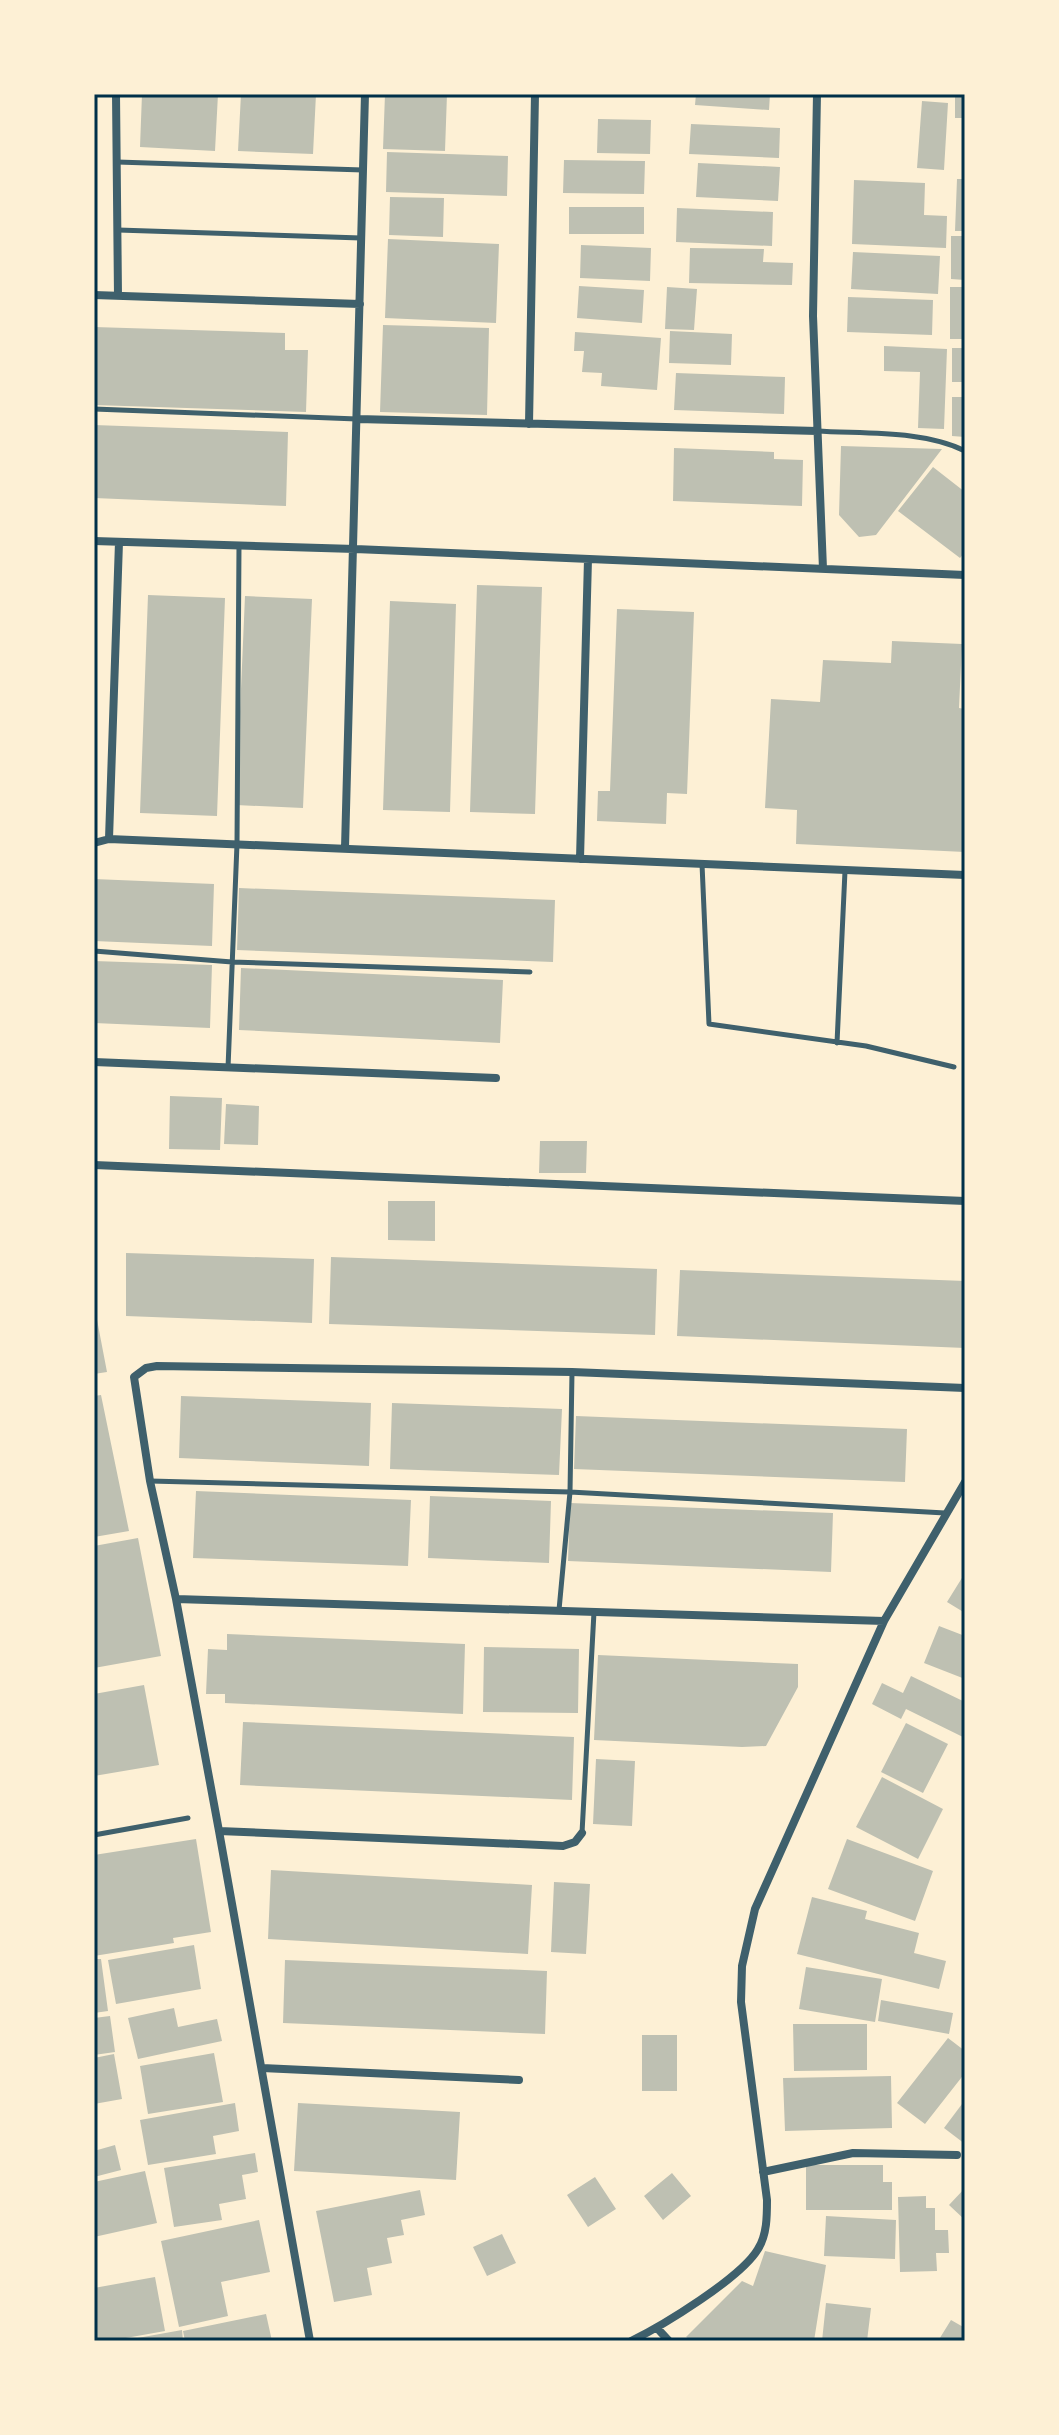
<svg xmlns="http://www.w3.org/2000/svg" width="1059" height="2435" font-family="'Sofia Sans Condensed',sans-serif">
	<rect width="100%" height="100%" fill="#fdf0d5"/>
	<path fill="#bec0b2" d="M142,94H218L215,151L140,147Z
		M241,94H316L313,154L238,151Z
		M385,94H447L445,151L383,149Z
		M696,94H770L769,110L695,105Z
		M955,94H965V118H955Z
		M922,101L948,103L944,170L917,168Z
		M598,119L651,120L650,154L597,153Z
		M691,124L780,128L779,158L689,154Z
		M387,152L508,156L507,196L386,192Z
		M564,160L645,161L644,194L563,193Z
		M698,163L780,167L778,201L696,197Z
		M957,179H965V231H955Z
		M854,180L925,183L924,215L947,216L946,248L852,244Z
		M390,197L444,198L443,237L389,235Z
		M569,207H644V234H569Z
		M677,208L773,212L772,246L676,242Z
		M951,236H965V280L951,279Z
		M388,239L499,244L496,323L385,318Z
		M581,245L651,248L650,281L580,278Z
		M690,248L764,249L763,262L793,263L792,285L689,283Z
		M853,252L940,256L938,294L851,289Z
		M579,286L644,290L642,323L577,318Z
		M667,287L697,289L694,330L665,329Z
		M950,287H965V339H950Z
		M848,297L933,300L932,335L847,332Z
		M383,325L489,328L487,415L380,412Z
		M94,327L285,333V350H308L306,412L94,405Z
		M670,331L732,334L731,365L669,363Z
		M575,332L661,338L657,390L601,386L602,373L582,372L584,351H574Z
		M884,346L947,349L944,429L918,428L920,372L884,371Z
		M952,348H965V382H952Z
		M676,373L785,377L784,414L674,410Z
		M952,397H965V437L952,436Z
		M94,425L288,432L286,506L94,498Z
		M841,446L942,449L876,535L859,537L839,515Z
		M674,448L774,452V459L803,460L802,506L673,501Z
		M933,467L965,492V552L960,558L898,511Z
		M477,585L542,587L535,814L470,812Z
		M148,595L225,598L217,816L140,813Z
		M245,596L312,599L303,808L236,805Z
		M390,601L456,604L450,812L383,810Z
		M617,609L694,612L687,794L667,793L666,824L597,821L598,791H610Z
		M892,641L962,644L959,708L965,709V852L796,844L797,810L765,808L771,699L820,702L823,660L891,663Z
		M94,879L214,884L212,946L94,941Z
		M239,888L555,900L553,962L237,950Z
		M94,961L212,965L210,1028L94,1023Z
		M241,968L503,980L500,1043L239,1030Z
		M170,1096L222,1098L220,1150L169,1149Z
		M226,1104L259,1106L258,1145L224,1144Z
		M540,1141H587L586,1173H539Z
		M388,1201H435V1241L388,1240Z
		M126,1253L314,1259L312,1323L126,1316Z
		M331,1257L657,1269L655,1335L329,1324Z
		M680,1270L965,1281V1348L677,1336Z
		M94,1304L107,1372L94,1374Z
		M101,1395L129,1531L94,1537V1396Z
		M181,1396L371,1403L369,1466L179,1458Z
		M392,1403L562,1409L559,1475L390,1469Z
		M576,1416L907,1429L905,1482L574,1469Z
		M196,1491L411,1500L408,1566L193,1558Z
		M430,1496L551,1501L549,1563L428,1558Z
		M570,1503L833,1513L831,1572L568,1561Z
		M138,1538L161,1656L94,1668V1546Z
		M965,1573V1613L947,1602Z
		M939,1626L965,1636V1679L924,1663Z
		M227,1634L465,1644L463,1714L225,1703V1694H206L208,1649L227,1650Z
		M484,1647L579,1649L578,1713L483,1712Z
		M598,1655L798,1664V1687L766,1746L742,1747L594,1740Z
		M911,1676L965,1702V1738L906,1709L901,1719L872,1704L882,1683L903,1693Z
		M144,1685L159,1765L94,1776V1694Z
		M243,1722L574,1737L572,1800L240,1785Z
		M906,1723L948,1744L923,1793L881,1772Z
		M596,1759L635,1761L632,1826L593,1824Z
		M882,1777L943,1809L918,1859L856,1827Z
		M196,1839L211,1932L173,1938L174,1943L94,1956V1855Z
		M847,1839L933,1871L915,1921L828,1889Z
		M271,1870L532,1885L528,1954L268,1939Z
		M554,1882L590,1884L586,1954L551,1952Z
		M812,1897L867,1911L865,1919L919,1933L914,1953L946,1961L939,1989L797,1954Z
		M194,1945L201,1989L116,2004L108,1960Z
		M94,1959H101L108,2011L94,2013Z
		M285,1960L547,1971L545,2034L283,2023Z
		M806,1967L882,1979L875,2022L799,2009Z
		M881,2000L953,2013L949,2034L878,2021Z
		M174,2008L178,2027L217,2019L222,2041L138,2059L128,2018Z
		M110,2016L115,2052L94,2055V2018Z
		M793,2024H867V2070L794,2071Z
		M642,2035H677V2091H642Z
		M948,2038L965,2051V2073L925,2124L897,2103Z
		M214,2053L223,2102L148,2114L140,2066Z
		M114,2054L122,2099L94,2104V2058Z
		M891,2076L892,2128L785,2131L783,2078Z
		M965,2100V2144L944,2128Z
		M235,2103L239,2131L213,2136L216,2154L148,2165L140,2120Z
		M298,2103L460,2112L456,2180L294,2171Z
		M115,2145L121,2170L94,2177V2151Z
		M255,2153L258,2172L242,2175L246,2199L219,2204L222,2220L174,2227L164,2168Z
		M806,2165H883V2182H892V2210H806Z
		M145,2171L157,2223L94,2237V2182Z
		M672,2173L691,2196L663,2220L644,2196Z
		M595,2177L616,2209L588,2227L567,2195Z
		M965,2188V2220L949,2205Z
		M420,2190L425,2215L401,2220L404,2235L387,2238L392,2263L367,2268L372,2295L334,2302L316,2211Z
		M926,2196V2208H935V2230H948L949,2253H936L937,2271L900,2272L898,2197Z
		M826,2216L896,2220L895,2259L824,2256Z
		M259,2220L270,2272L221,2282L228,2316L179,2327L161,2241Z
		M502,2234L516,2263L487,2276L473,2247Z
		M765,2251L826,2265L814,2341H692L686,2337L742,2281L753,2286Z
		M155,2277L165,2331L109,2341H94V2288Z
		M826,2303L871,2308L867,2341H822Z
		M266,2314L272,2341H185L183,2331Z
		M951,2320L965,2328V2341H938Z
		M182,2330L183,2341H132V2339Z"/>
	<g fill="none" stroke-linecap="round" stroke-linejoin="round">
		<path stroke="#3f606c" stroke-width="5" d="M117,162L363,170
			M118,230L361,238
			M94,409L357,419
			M817,431C863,434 924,430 965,451
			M702,864L709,1024L866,1046L954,1067
			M94,951L232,962L530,972
			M837,1043L845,871
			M228,1068L237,844L239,545
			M150,1481L570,1492L945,1513
			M559,1610L570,1492L572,1372
			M582,1833L594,1612
			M94,1835L188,1818"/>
		<path stroke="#3f606c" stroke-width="8" d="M116,94L118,296
			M817,94L813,316L823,569
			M94,295L360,304
			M358,419L817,431
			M529,424L535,94
			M94,541L355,549L965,575
			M109,839L119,542
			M94,843L109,839L965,875
			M345,848L365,94
			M580,859L588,559
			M94,1062L496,1078
			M94,1165L965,1201
			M176,1599L884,1621
			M219,1831L563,1846L575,1842L582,1833
			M262,2068L519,2080
			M763,2172L853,2153L957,2155
			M657,2328L669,2341
			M310,2341L219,1831L176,1599L150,1481L134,1377L146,1368L157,1366L572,1372L965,1388
			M631,2341C662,2326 741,2278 758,2249C767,2235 767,2216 767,2200L741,2002L742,1966L755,1909L884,1621L965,1482"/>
	</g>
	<rect width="1059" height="2435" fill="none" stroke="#fdf0d5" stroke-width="192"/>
	<rect x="96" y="96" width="867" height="2243" fill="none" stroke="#003049" stroke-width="3"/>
</svg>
